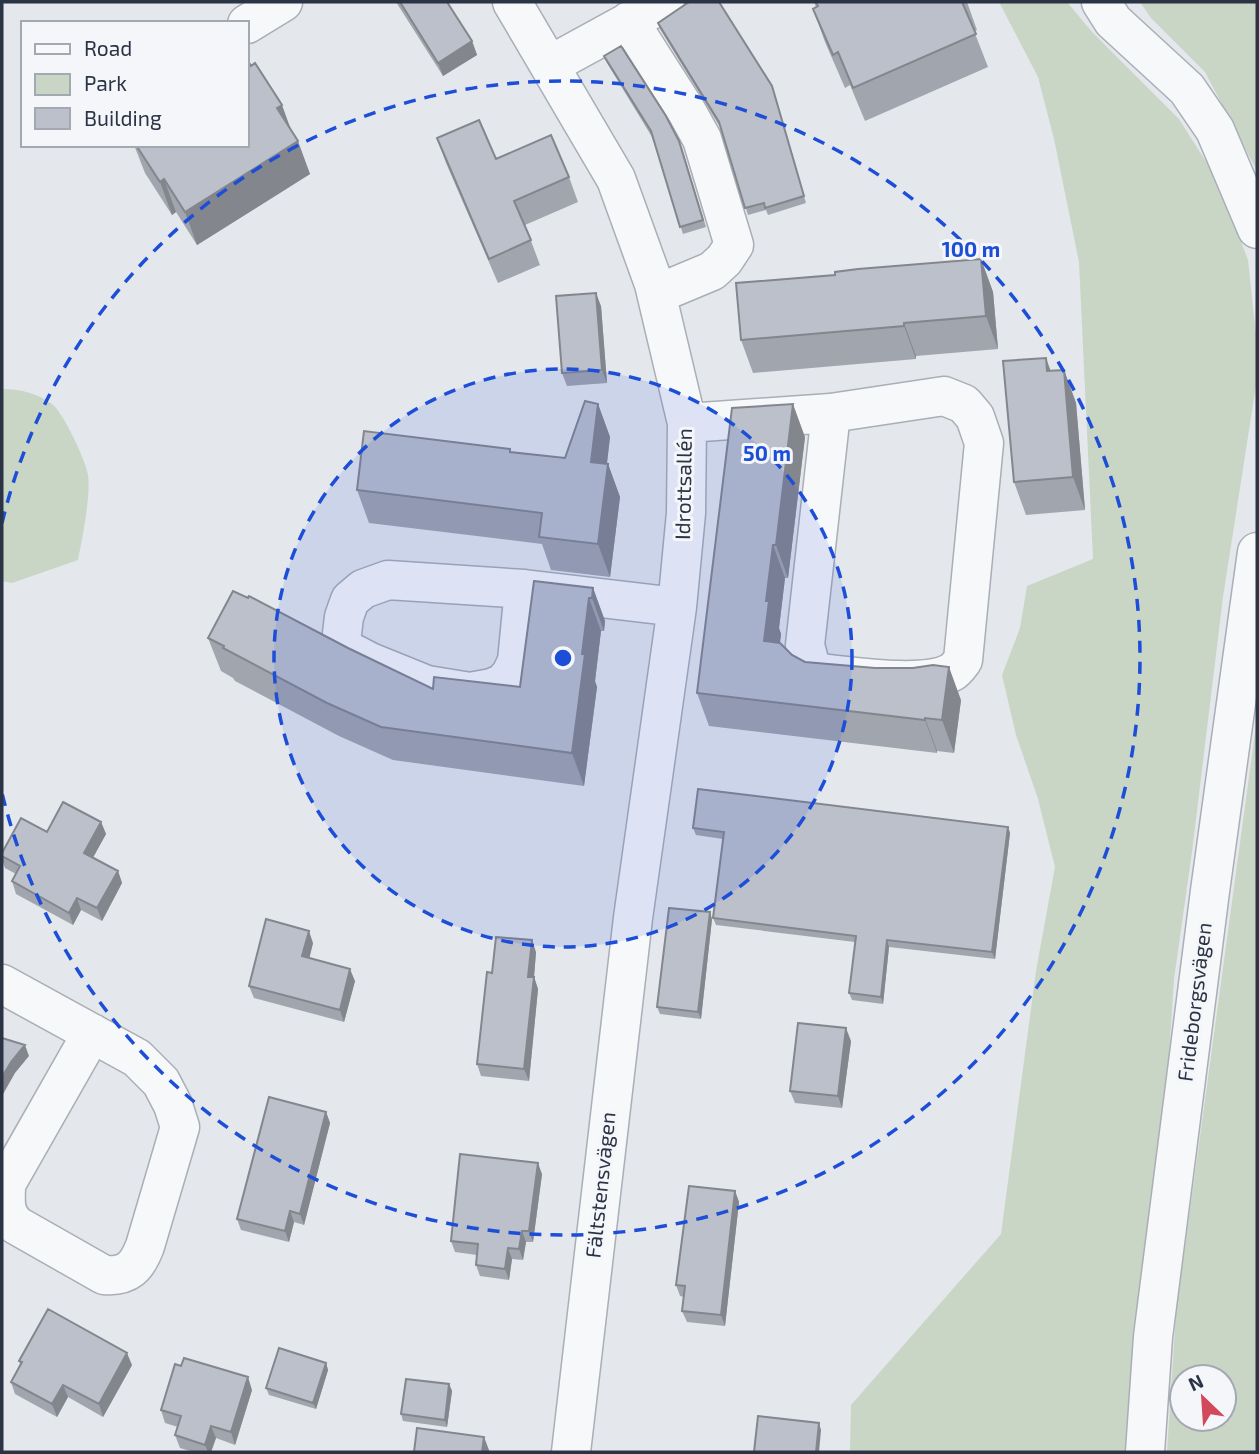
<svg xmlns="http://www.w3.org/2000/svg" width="1259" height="1454" font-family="'Exo 2',sans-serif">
	<rect width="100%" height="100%" fill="#e4e7ec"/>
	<path fill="#c9d6c5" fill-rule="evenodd" d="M999,2H1067L1093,33L1179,119L1217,179L1248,260L1257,344V379L1223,597L1192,852L1174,979L1161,1181L1129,1452H850L851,1405L1001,1234L1036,971L1055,867L1038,799L1016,735L1002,675L1020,628L1027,586L1093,559L1079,262L1054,139L1038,77Z
		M1140,2H1257V171L1205,72L1151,18Z
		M2,389C20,389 37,393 52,404C63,412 86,461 88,475C91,495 82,540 78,560L12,583L2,581Z
		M1257,718V1452H1167L1176,1313ZM1224,1377V1419H1182V1377Z"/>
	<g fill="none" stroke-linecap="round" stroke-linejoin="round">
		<defs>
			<path id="minor" d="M512,2L616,179L654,284L687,423L686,513L677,607L633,918L571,1452
				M1101,2L1113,21L1187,89L1215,130L1257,229
				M629,21L687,112L702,139L734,245L724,260L712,271L657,294
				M247,24L283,2
				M550,65L665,2
				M687,423L831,413L944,396L964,404L975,417L984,443L963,660C960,664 956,670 952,672C924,688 852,676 819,673L810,664L805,645L831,413
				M524,589L517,661L511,674L503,683L492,688L470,692L427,685L370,662L345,649L341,642L344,617L350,600L363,589L388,580L524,589L677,607
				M2,984L137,1058L161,1082L173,1105L180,1127L145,1246C137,1267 128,1277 104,1275L16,1225C3,1211 6,1202 6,1184L92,1033
				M1145,1452L1153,1337L1210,891L1257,552"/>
		</defs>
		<use href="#minor" stroke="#a9aeb7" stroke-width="41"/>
		<use href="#minor" stroke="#f7f8fa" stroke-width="38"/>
	</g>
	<path fill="#a1a5ae" d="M396,2H447L472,41L477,55L443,76Z
		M814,2H967L977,30L974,31L988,67L865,121L850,85L845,88L825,42L813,9L816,7Z
		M658,23L772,86L806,203L768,215L766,210L748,215L720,127L660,29Z
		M604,56L682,148L706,227L683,234L652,137L607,63Z
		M291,129L310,174L197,245L176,212L172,215L145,173L134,145H247Z
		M437,138L496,159L569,177L578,202L525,225L540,265L498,283L446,163Z
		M981,259L993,292L998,349L916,356V359L753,373L741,340L835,275Z
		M601,306L607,383L567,386L562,373Z
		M1064,370L1076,403L1085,510L1026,515L1014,482L1051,371Z
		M598,404L610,437L607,464H608L620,497L610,577L551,570L542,544L369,523L357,490L511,452L565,458Z
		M805,437L788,578H785L779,628L781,634L780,643L792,655L805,662L961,700L954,753L937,751V753L709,726L697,693Z
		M593,588L605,621L604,631H601L595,681L597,687L584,786L393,760L339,736L235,681L233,678L221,671L208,638L348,648L433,689L520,687Z
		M101,822L106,834L93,857L118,871L122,883L102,921L81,910L73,925L16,894L12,881L16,874L5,868L2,860V853L47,832Z
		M1008,827L1010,833L995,959L889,947L883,1004L852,1000L849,993L855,942L716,925L713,918L723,839L696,835L693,828Z
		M712,919L701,1019L660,1014L657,1007Z
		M313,943L309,958L355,981L344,1022L254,998L249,986Z
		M536,952L534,977L538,989L529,1081L481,1076L477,1064L492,973Z
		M851,1041L842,1108L795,1103L790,1091Z
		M326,1112L330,1123L304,1225L294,1222L289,1242L241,1230L237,1219Z
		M542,1174L533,1242H526L523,1260L512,1259L509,1280L480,1276L476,1265L477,1255L455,1252L451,1241Z
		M735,1191L739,1202L725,1326L687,1322L682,1311L684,1297L680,1296L676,1285Z
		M19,1361L132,1365L103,1417L68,1397L57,1417L15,1394L11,1382L20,1364Z
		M326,1363L328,1370L316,1409L269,1395L266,1388Z
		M449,1384L452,1391L447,1427L403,1421L401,1414Z
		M252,1390L235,1445L216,1438L211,1452H193L180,1448L175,1435L178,1427L165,1423L161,1410Z"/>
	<path fill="#83868d" d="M472,41L477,55L443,76L438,63Z
		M282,105L294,138L277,108Z
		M298,141L310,174L197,245L185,212Z
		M164,179L176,212L172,215L160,182Z
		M981,259L993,292L998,349L986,316Z
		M596,293L601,306L607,383L602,370Z
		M904,323L916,356V359L904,326Z
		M1046,358L1058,391L1047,371Z
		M1064,370L1076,403L1085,510L1073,477Z
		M598,404L610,437L603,495L591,462Z
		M793,404L805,437L788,578L776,545Z
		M608,464L620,497L610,577L598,544Z
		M773,545L785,578L779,628L781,634L776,674L764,641L766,601Z
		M593,588L605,621L604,631L592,598Z
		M589,598L601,631L595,681L597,687L584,786L572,753L582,654Z
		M949,667L961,700L954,753L942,720Z
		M925,718L937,751V753L925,720Z
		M101,822L106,834L89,865L84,853Z
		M1008,827L1010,833L995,959L992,952Z
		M118,871L122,883L102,921L97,908Z
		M77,898L81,910L73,925L69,913Z
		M710,912L712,919L701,1019L698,1012Z
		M309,931L313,943L307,968L302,956Z
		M532,940L536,952L534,977L538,989L529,1081L524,1069L528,977Z
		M887,940L889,947L883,1004L881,997Z
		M350,969L355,981L344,1022L340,1010Z
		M846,1028L851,1041L842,1108L838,1096Z
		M25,1045L29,1056L15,1073L2,1096V1077L11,1062Z
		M326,1112L330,1123L304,1225L300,1214Z
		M538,1163L542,1174L533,1242L529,1231Z
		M735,1191L739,1202L725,1326L721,1315Z
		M290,1211L294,1222L289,1242L285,1231Z
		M522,1231L526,1242L523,1260L519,1249Z
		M508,1248L512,1259L509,1280L505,1269Z
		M127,1353L132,1365L103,1417L99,1404Z
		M326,1363L328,1370L316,1409L313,1403Z
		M248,1377L252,1390L235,1445L231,1432Z
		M449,1384L452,1391L447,1427L445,1420Z
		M63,1385L68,1397L57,1417L52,1404Z
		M819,1423L821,1430L819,1452H816Z
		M211,1426L216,1438L211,1452H208L205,1445Z
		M484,1437L489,1450V1452H482Z"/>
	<path fill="#bbc0ca" stroke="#83868d" stroke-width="2" d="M400,2H447L472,41L438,63Z
		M689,2H719L772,86L804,196L765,208L764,203L745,208L719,122L658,23Z
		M816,2H962L976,34L853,88L838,52L833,55L813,9L818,6Z
		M621,46L666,116L679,141L703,220L680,227L651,131L604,56Z
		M247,59L251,66L255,63L282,105L277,108L298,141L185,212L164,179L160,182L136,145H247Z
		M479,120L496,159L551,135L569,177L514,201L531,240L489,259L437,138Z
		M981,259L986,316L904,323V326L741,340L736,283L835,275V272L858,269Z
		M596,293L602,370L562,373L556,296Z
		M1046,358L1047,371L1064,370L1073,477L1014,482L1003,361Z
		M585,401L598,404L591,462L608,464L598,544L539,537L542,513L357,490L364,431L510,449V452L565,458Z
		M793,404L776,545H773L766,601H769L764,641L780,643L792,655L805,662L875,668H913L933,665L949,667L942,720L925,718V720L697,693L732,408Z
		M534,581L593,588L592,598H589L582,654H585L572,753L381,727L327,703L223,648L224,646L208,638L233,591L248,598L249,596L348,648L433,689L434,677L520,687Z
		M698,789L1008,827L992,952L887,940L881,997L849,993L856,936L713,918L724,832L693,828Z
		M63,802L101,822L84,853L118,871L97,908L77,898L69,913L12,881L20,866L2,856V853L21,818L47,832Z
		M669,908L710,912L698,1012L657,1007Z
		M266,919L309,931L302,956L350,969L340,1010L249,986Z
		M496,937L532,940L528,977H534L524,1069L477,1064L487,972L492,973Z
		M798,1023L846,1028L838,1096L790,1091Z
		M2,1038L25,1045L11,1062L2,1077Z
		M269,1097L326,1112L300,1214L290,1211L285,1231L237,1219Z
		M460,1154L538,1163L529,1231H522L519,1249L508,1248L505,1269L476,1265L478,1244L451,1241Z
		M689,1186L735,1191L721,1315L682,1311L685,1286L676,1285Z
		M48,1309L127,1353L99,1404L63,1385L52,1404L11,1382L22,1362L19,1361Z
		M279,1348L326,1363L313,1403L266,1388Z
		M184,1358L248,1377L231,1432L211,1426L205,1445L175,1435L181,1416L161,1410L175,1364L181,1366Z
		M406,1379L449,1384L445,1420L401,1414Z
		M758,1416L819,1423L816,1452H754Z
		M417,1428L484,1437L482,1452H414Z"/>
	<circle cx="563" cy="658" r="289" fill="#1d4ed8" fill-opacity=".12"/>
	<g fill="none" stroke="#1d4ed8" stroke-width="3.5" stroke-dasharray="12 9">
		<circle cx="563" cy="658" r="289"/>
		<path d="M2 523A577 577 0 1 1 2 793"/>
	</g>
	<g text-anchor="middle" stroke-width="6" stroke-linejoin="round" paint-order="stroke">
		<g font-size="21" fill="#2b3445" stroke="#f4f6f9">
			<text transform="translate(684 484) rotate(-89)" y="7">Idrottsallén</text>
			<text transform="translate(1195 1002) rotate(-83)" y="7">Frideborgsvägen</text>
			<text transform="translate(601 1185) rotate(-84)" y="7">Fältstensvägen</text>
		</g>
	</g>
	<circle cx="563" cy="658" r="10" fill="#1d4ed8" stroke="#f4f6f9" stroke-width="3.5"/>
	<g font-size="21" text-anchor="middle" font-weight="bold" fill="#1d4ed8" stroke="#f4f6f9" stroke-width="6" stroke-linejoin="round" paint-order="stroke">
		<text x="971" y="257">100 m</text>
		<text x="767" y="461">50 m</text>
	</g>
	<rect width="1259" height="1454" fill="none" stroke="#2b3445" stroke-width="7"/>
	<rect x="21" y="21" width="228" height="126" fill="#f4f6f9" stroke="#a4a8b1" stroke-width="2"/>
	<rect x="35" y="44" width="35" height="10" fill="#f7f8fa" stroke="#a4a8b1" stroke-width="2"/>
	<text x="84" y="56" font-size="21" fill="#2b3445">Road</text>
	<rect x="35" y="74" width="35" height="21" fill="#c9d6c5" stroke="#a4a8b1" stroke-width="2"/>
	<text x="84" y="91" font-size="21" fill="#2b3445">Park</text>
	<rect x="35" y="108" width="35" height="21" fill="#bbc0ca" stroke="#a4a8b1" stroke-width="2"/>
	<text x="84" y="126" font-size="21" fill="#2b3445">Building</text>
	<g transform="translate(1203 1398) rotate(335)"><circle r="33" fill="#f4f6f9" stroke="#a4a8b1" stroke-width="2"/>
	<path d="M0-5L12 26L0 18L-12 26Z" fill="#d1495b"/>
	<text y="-10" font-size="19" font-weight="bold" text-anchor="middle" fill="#2b3445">N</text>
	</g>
</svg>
